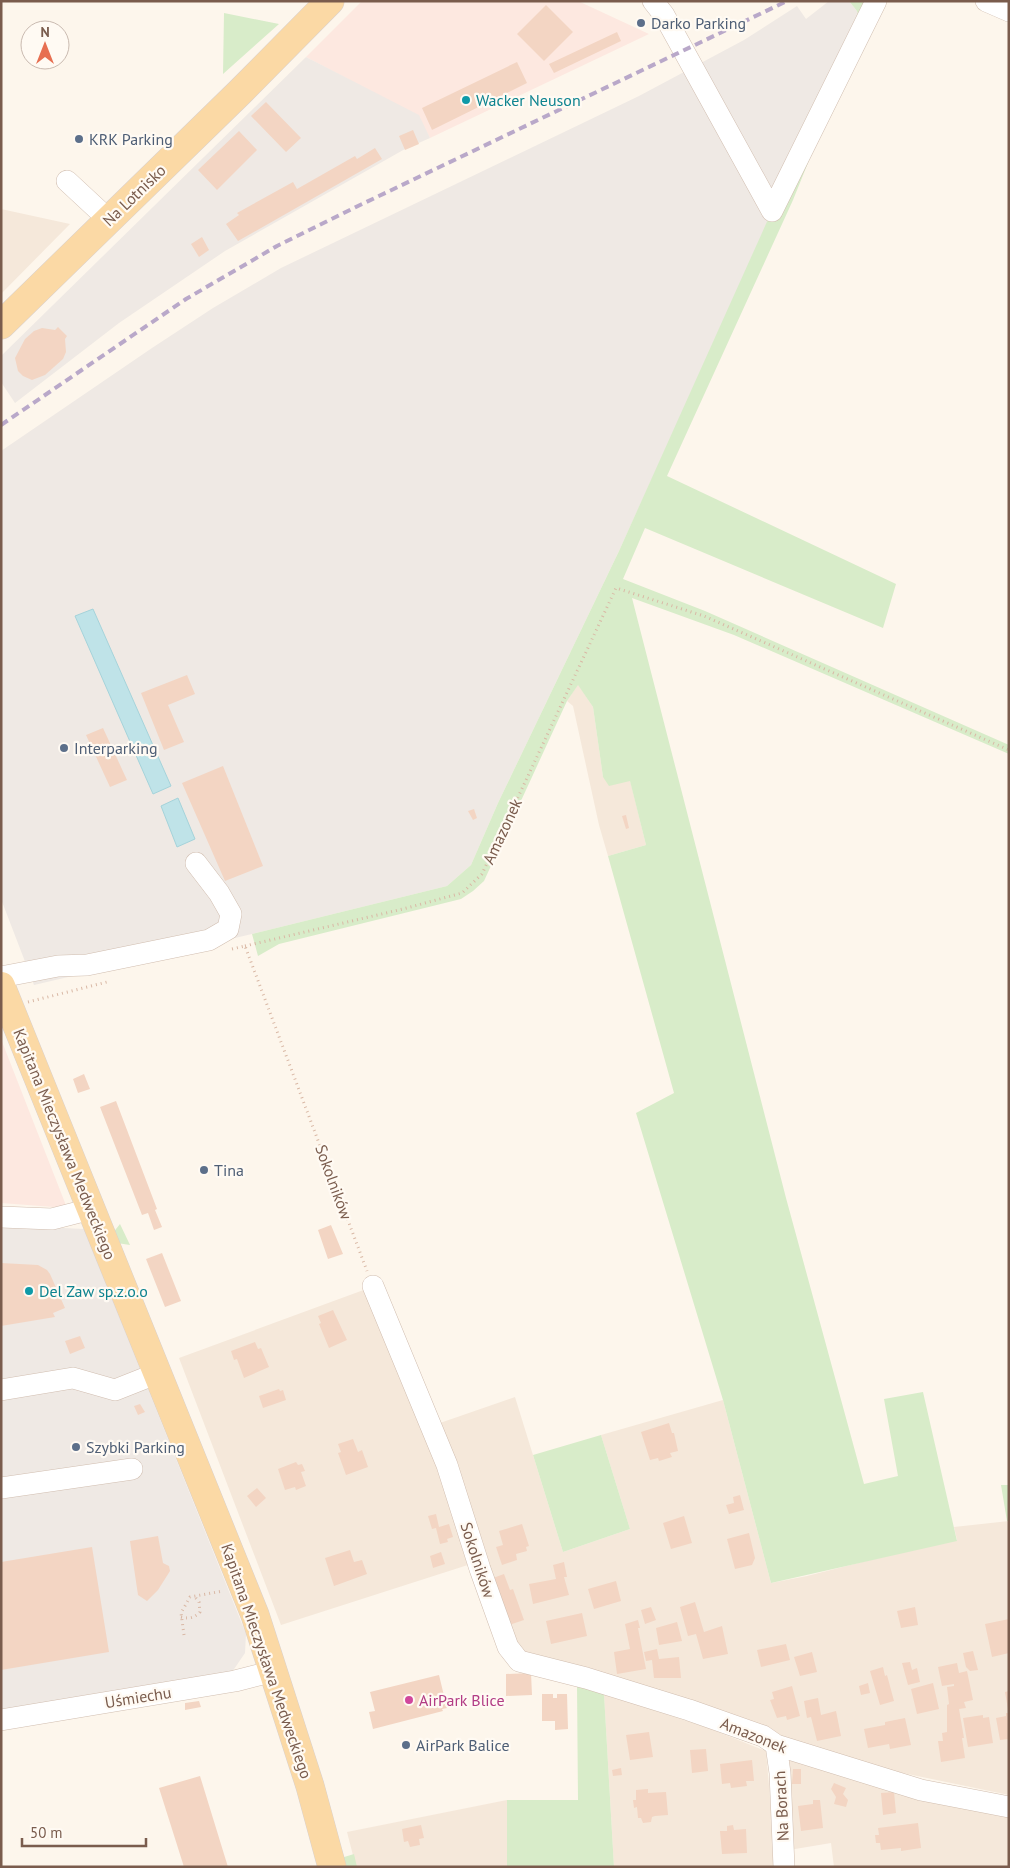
<svg xmlns="http://www.w3.org/2000/svg" width="1010" height="1868" font-family="'PT Sans',sans-serif">
	<rect width="100%" height="100%" fill="#fdf6ec"/>
	<path fill="#f5e8da" d="M1,209L70,224L1,294Z
		M578,684L593,707L603,777L630,780L646,845L608,856L599,825L573,706L567,701Z
		M369,1288L474,1563L281,1625L179,1358Z
		M515,1397L563,1552L630,1529L601,1435L723,1400L771,1583L807,1576L866,1561L957,1540L954,1527L1009,1521V1795L840,1760L519,1656L440,1423Z
		M604,1694L708,1728L766,1751L776,1867H614Z
		M792,1759L1009,1815V1867H834L831,1843L789,1850L783,1765Z
		M507,1800V1867H356L347,1832Z"/>
	<path fill="#fde8e0" d="M362,1H578L649,34L430,138L418,116L306,57Z
		M1,1039L67,1208L1,1203Z"/>
	<path fill="#efe9e4" d="M829,1H849L857,11L860,23L619,551L498,803L471,865L447,886L252,934L34,985L1,899V451L152,348L213,308L281,268L639,96L744,40L797,6L806,19Z
		M306,57L419,115L430,138L405,149L225,251L119,323L15,403L1,382V356Z
		M1,1225L84,1229L246,1634L245,1653L230,1675L1,1710Z"/>
	<path fill="#d8ecc9" d="M849,1H876L862,29L793,200L667,476L896,584L883,628L645,528L623,579L705,611L1009,745V754L734,635L632,598L786,1198L864,1484L898,1476L884,1399L923,1392L957,1541L771,1583L723,1400L636,1113L674,1093L608,856L646,845L630,781L609,786L603,777L593,707L578,685L567,701L484,881L473,891L461,899L279,944L258,956L252,934L447,886L471,865L498,803L619,551L779,195L860,23L857,11Z
		M224,13L279,24L223,74Z
		M120,1224L130,1245L117,1243L112,1234Z
		M601,1435L630,1529L563,1552L533,1455Z
		M1001,1485H1009V1521H1007Z
		M577,1685L604,1694L614,1867H507V1800H578Z
		M354,1854L357,1867H343L341,1858Z"/>
	<path fill="#bfe3e8" stroke="#a5d3da" d="M93,609L171,786L153,794L75,616Z
		M178,798L195,839L177,847L161,806Z"/>
	<path fill="#f3d5c3" d="M546,5L573,32L544,61L517,34Z
		M617,32L621,41L554,73L549,64Z
		M517,62L527,83L432,130L422,108Z
		M266,102L301,138L286,152L251,116Z
		M413,130L419,144L405,150L399,136Z
		M239,131L257,150L217,190L198,170Z
		M375,148L382,159L238,241L226,224L239,215L237,213L293,182L297,189L355,156L357,159Z
		M202,237L209,250L199,257L191,244Z
		M58,327L67,336L65,339L66,352L63,359L45,375L32,380L23,376L18,371L15,358L25,339L34,331L42,328L55,330Z
		M187,675L195,694L168,705L184,742L164,750L141,693Z
		M103,728L127,780L110,787L86,735Z
		M223,766L263,866L225,881L182,783Z
		M474,809L477,818L473,820L468,811Z
		M626,815L629,828L626,829L622,816Z
		M84,1074L90,1089L78,1093L73,1079Z
		M116,1101L157,1209L155,1210L162,1227L154,1230L148,1213L142,1215L100,1107Z
		M331,1225L343,1254L328,1259L318,1230Z
		M162,1253L181,1301L165,1307L146,1259Z
		M1,1263L38,1265L47,1270L50,1274L65,1308L53,1313L55,1317L1,1326Z
		M333,1310L347,1340L329,1348L319,1324L321,1323L318,1316Z
		M80,1336L85,1348L70,1354L65,1341Z
		M255,1342L258,1349L261,1348L269,1367L244,1378L237,1359L234,1360L231,1351Z
		M279,1389L280,1391L283,1390L286,1400L263,1408L259,1396Z
		M140,1404L145,1412L138,1415L134,1406Z
		M669,1423L672,1433H674L678,1451L670,1453L672,1457L659,1461L658,1458L650,1460L641,1432Z
		M353,1439L358,1452L362,1450L368,1467L346,1475L338,1453L341,1452L338,1444Z
		M296,1462L298,1465L302,1464L305,1471L301,1472L306,1486L296,1490L295,1487L285,1490L278,1469Z
		M257,1488L266,1498L256,1507L247,1496Z
		M740,1495L744,1510L729,1514L726,1505L734,1503L733,1497Z
		M436,1514L439,1527L449,1524L453,1537L447,1539L448,1542L440,1544L436,1528L432,1529L428,1516Z
		M684,1516L692,1543L671,1549L663,1523Z
		M522,1524L529,1546L526,1547L527,1551L516,1554L517,1560L502,1565L496,1547L503,1545L499,1531Z
		M749,1533L755,1558L752,1565L735,1569L727,1539Z
		M158,1536L163,1563L169,1566L170,1571L158,1590L147,1601L138,1595L130,1541Z
		M92,1547L109,1652L1,1670V1562Z
		M350,1550L354,1562L362,1560L367,1574L334,1586L325,1558Z
		M441,1552L445,1564L433,1568L430,1556Z
		M564,1562L567,1577H564L569,1595L533,1604L529,1584L556,1579L553,1565Z
		M504,1574L510,1590L513,1589L524,1620L509,1625L493,1578Z
		M616,1581L621,1601L594,1609L588,1589Z
		M695,1602L704,1632L722,1626L728,1654L703,1659L696,1634L688,1636L680,1607Z
		M651,1607L656,1620L645,1624L641,1610Z
		M915,1607L918,1625L901,1628L897,1611Z
		M582,1613L587,1636L551,1644L546,1621Z
		M1009,1619V1653L992,1657L985,1624Z
		M638,1620L640,1628H638L646,1669L617,1674L614,1652L630,1649L625,1624Z
		M677,1622L682,1641L659,1645L656,1628Z
		M786,1644L790,1660L761,1667L757,1650Z
		M657,1649L659,1659L679,1657L681,1678H654L652,1660L646,1661L644,1652Z
		M973,1651L978,1670L970,1671L966,1667L963,1653Z
		M812,1652L817,1672L800,1676L794,1657Z
		M910,1662L912,1670L917,1668L920,1682L908,1685L902,1663Z
		M957,1663L959,1673L967,1671L973,1700L964,1702L966,1708L959,1709L964,1738H962L965,1758L941,1762L938,1741H943L942,1733L947,1732V1705L949,1704L947,1687L954,1686V1684L942,1686L938,1667Z
		M883,1667L885,1676L887,1675L894,1701L880,1705L870,1671Z
		M531,1673L532,1695L506,1696V1674Z
		M439,1675L447,1708L442,1709L443,1711L373,1729L369,1712L375,1711L370,1692Z
		M868,1683L870,1693L861,1695L859,1686Z
		M933,1683L939,1709L917,1714L911,1689Z
		M792,1686L800,1716L787,1720L786,1716L777,1718L770,1700L774,1699L772,1692Z
		M1009,1691V1709H1008L1005,1692Z
		M542,1694H553V1698H557V1694H567L568,1729L555,1730V1721H542Z
		M818,1698L821,1715L836,1711L841,1736L817,1741L811,1717L807,1718L804,1701Z
		M199,1701L201,1707L185,1710V1703Z
		M1006,1713H1009V1739L1000,1740L996,1718L1006,1716Z
		M983,1715V1718L989,1717L993,1743L968,1747L963,1718Z
		M905,1718L911,1745L890,1749L889,1744L868,1748L864,1729L885,1725V1722Z
		M649,1732L653,1757L630,1760L626,1735Z
		M706,1749L708,1771L692,1773L690,1750Z
		M752,1760L754,1781H746L747,1786L731,1788L730,1783L722,1784L720,1764Z
		M621,1768L622,1775L613,1776L612,1770Z
		M793,1769H801V1784H792Z
		M200,1776L228,1867H184L159,1788Z
		M834,1783L846,1788L843,1794L848,1800L846,1807L834,1804L836,1797L831,1789Z
		M648,1789V1793L666,1792L668,1815L655,1816L652,1817L651,1822L643,1823L641,1818H638L637,1807L634,1808L633,1800H636V1790Z
		M894,1792L896,1813L883,1815L881,1793Z
		M813,1800H820L823,1828L801,1831L798,1806L813,1804Z
		M918,1823L921,1848L901,1851V1848L881,1850L880,1843H876L875,1835H879L878,1828Z
		M421,1825L424,1838L419,1839L420,1845L410,1847L408,1841L404,1842L402,1829Z
		M733,1825L734,1830L746,1829L747,1853L722,1854L720,1831H727V1826Z"/>
	<g fill="none" stroke-linecap="round" stroke-linejoin="round">
		<defs>
			<path id="minor" d="M653,1L664,15L772,211
				M986,1L1009,11
				M67,181L109,220
				M772,211L876,1
				M1,977L58,966L87,965L209,940L228,929L231,914L219,893L196,863
				M1,1217L52,1219L91,1209
				M373,1286L447,1465L480,1569L508,1647L519,1661L586,1678L689,1710L763,1736L776,1745L921,1790L1009,1807
				M1,1390L73,1378L115,1390L158,1373
				M1,1488L132,1469
				M1,1720L235,1681L274,1671
				M776,1745L780,1773L784,1867"/>
			<path id="major" d="M1,325L240,92L330,1
				M1,986L255,1615L310,1786L332,1867"/>
		</defs>
		<use href="#minor" stroke="#d1beb0" stroke-width="22"/>
		<use href="#major" stroke="#dad1cd" stroke-width="29"/>
		<path stroke="#d9b8a5" stroke-width="3" stroke-dasharray="1 4" stroke-linecap="butt" d="M245,946L403,909L462,893L482,874L616,588L704,616L1009,750
			M232,949L245,946L367,1271
			M28,1002L107,982
			M181,1617C190,1619 194,1618 200,1612L199,1602L195,1597
			M184,1635L181,1613L190,1597L223,1591"/>
		<use href="#minor" stroke="#fff" stroke-width="21"/>
		<use href="#major" stroke="#fbd9a5" stroke-width="28"/>
		<path stroke="#b9a8c9" stroke-width="4" stroke-dasharray="8 5" stroke-linecap="butt" d="M1,425L186,299L277,246L358,206L787,1"/>
	</g>
	<g fill="#5c6f8a" stroke="#fffaf3" stroke-width="2">
		<circle cx="641" cy="23" r="5"/>
		<circle cx="79" cy="139" r="5"/>
		<circle cx="64" cy="748" r="5"/>
		<circle cx="204" cy="1170" r="5"/>
		<circle cx="76" cy="1447" r="5"/>
		<circle cx="406" cy="1745" r="5"/>
	</g>
	<g fill="#0f9aa8" stroke="#fffaf3" stroke-width="2">
		<circle cx="466" cy="100" r="5"/>
		<circle cx="29" cy="1291" r="5"/>
	</g>
	<circle fill="#d1479c" stroke="#fffaf3" stroke-width="2" cx="409" cy="1700" r="5"/>
	<g text-anchor="middle" stroke-width="4.5" stroke-linejoin="round" paint-order="stroke">
		<g font-size="16" fill="#4e5e75" stroke="#fffaf3" text-anchor="start">
			<text x="651" y="29">Darko Parking</text>
			<text x="89" y="145">KRK Parking</text>
			<text x="74" y="754">Interparking</text>
			<text x="214" y="1176">Tina</text>
			<text x="86" y="1453">Szybki Parking</text>
			<text x="416" y="1751">AirPark Balice</text>
		</g>
		<g font-size="16" fill="#0d838f" stroke="#fffaf3" text-anchor="start">
			<text x="476" y="106">Wacker Neuson</text>
			<text x="39" y="1297">Del Zaw sp.z.o.o</text>
		</g>
		<g font-size="16" fill="#7a5c4d" stroke="#fffaf3">
			<text transform="translate(134 195) rotate(-44)" y="6">Na Lotnisko</text>
			<text transform="translate(502 831) rotate(-65)" y="6">Amazonek</text>
			<text transform="translate(65 1144) rotate(68)" y="6">Kapitana Mieczysława Medweckiego</text>
			<text transform="translate(334 1182) rotate(70)" y="6">Sokolników</text>
			<text transform="translate(478 1560) rotate(72)" y="6">Sokolników</text>
			<text transform="translate(267 1661) rotate(71)" y="6">Kapitana Mieczysława Medweckiego</text>
			<text transform="translate(138 1697) rotate(-9)" y="6">Uśmiechu</text>
			<text transform="translate(754 1735) rotate(22)" y="6">Amazonek</text>
			<text transform="translate(781 1806) rotate(-93)" y="6">Na Borach</text>
		</g>
		<g font-size="16" fill="#b23c85" stroke="#fffaf3" text-anchor="start">
			<text x="419" y="1706">AirPark Blice</text>
		</g>
	</g>
	<rect width="1010" height="1868" fill="none" stroke="#7a5c4d" stroke-width="5"/>
	<g transform="translate(45 45)"><circle r="24" fill="#fffaf3" stroke="#cabbb1"/>
	<path d="M0-4L9 19L0 12L-9 19Z" fill="#e76f51"/>
	<text y="-8" font-size="14" font-weight="bold" text-anchor="middle" fill="#7a5c4d">N</text>
	</g>
	<path d="M22 1838v8h124v-8" fill="none" stroke="#7a5c4d" stroke-width="2.5"/>
	<text x="30" y="1838" font-size="15" fill="#7a5c4d" stroke="#fffaf3" stroke-width="4" paint-order="stroke">50 m</text>
</svg>
